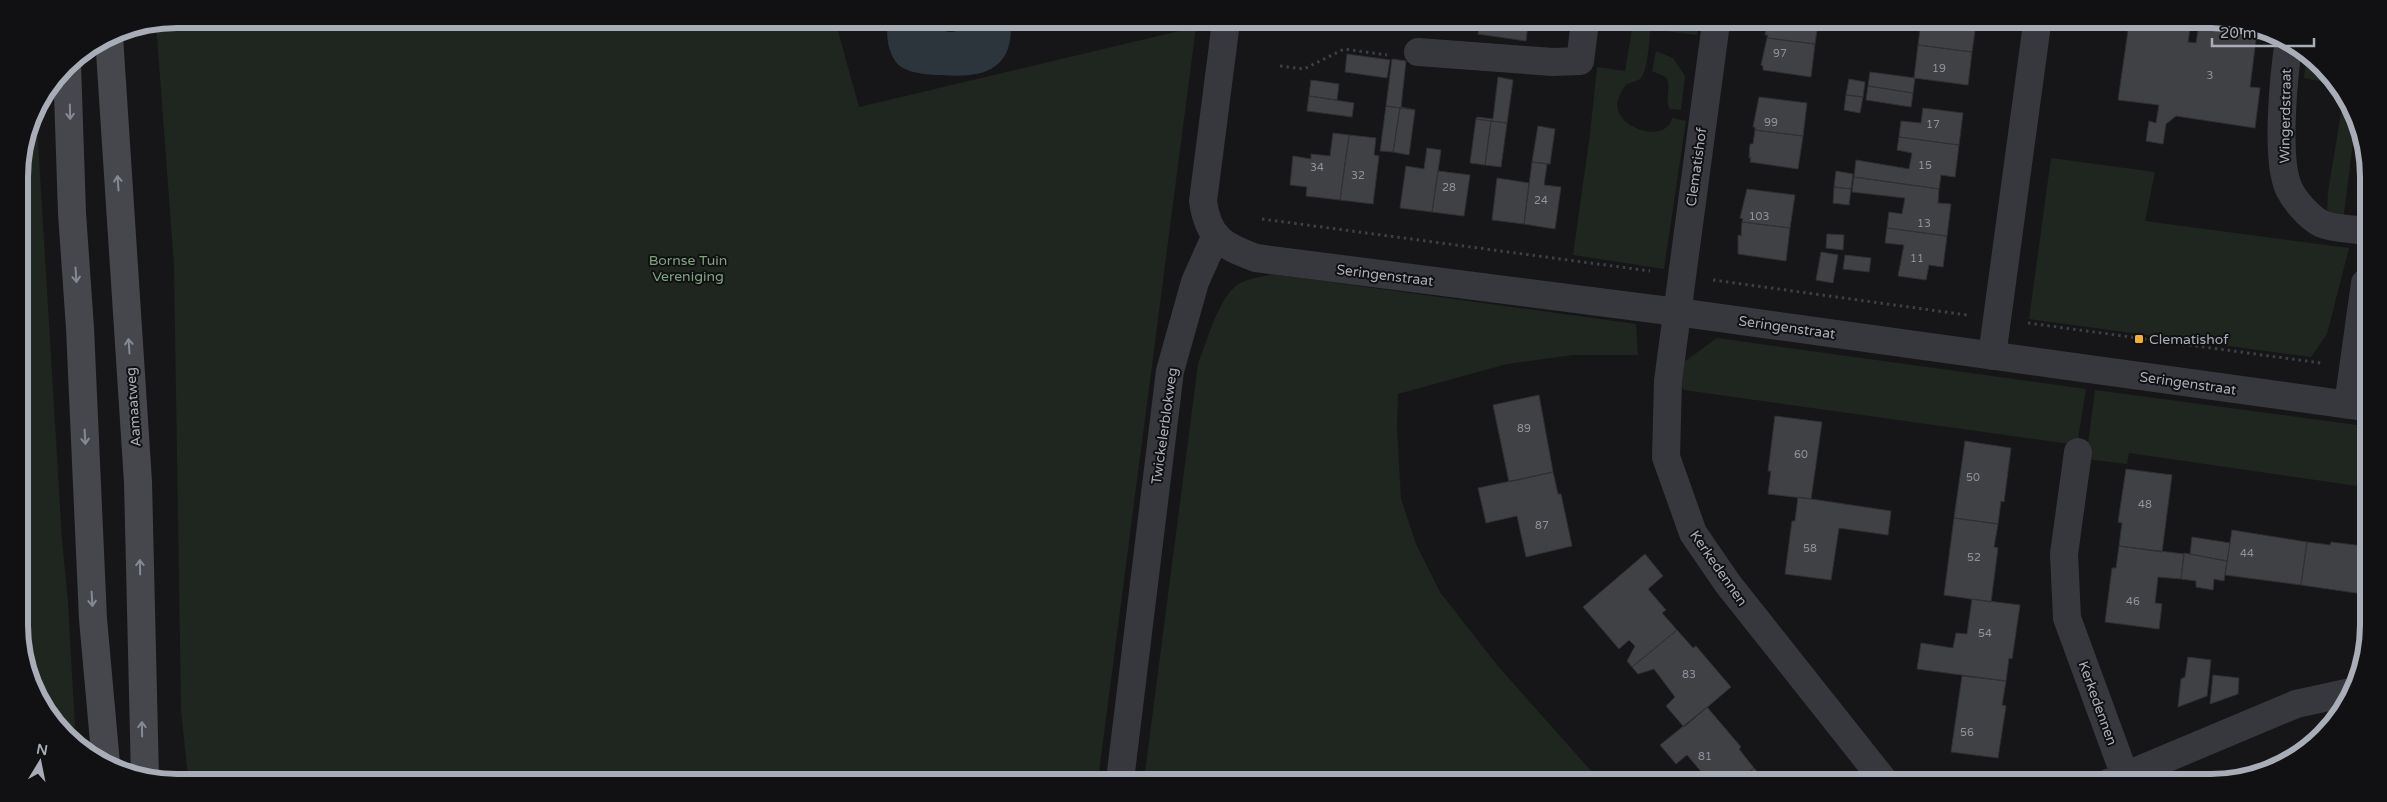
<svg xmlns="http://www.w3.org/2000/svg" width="2387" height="802" font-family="'Varela Round',sans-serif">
	<rect width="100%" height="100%" fill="#161618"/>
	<path fill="#1e261f" d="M177,19L835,20L859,107L1196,27L1098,780L188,778L181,710L174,266L156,23Z
		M1633,23H1651C1649,35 1649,70 1640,79C1636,82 1630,82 1626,85C1621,91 1615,103 1618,110C1623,130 1666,143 1672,118L1686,121L1664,269L1573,255L1590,134L1597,67L1625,71Z
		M1659,23H1699L1697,35L1658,30Z
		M1656,51L1673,58L1685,76L1681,110L1670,109C1664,99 1672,87 1666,77L1652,71Z
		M2307,54L2329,72L2334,84L2304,78Z
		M2343,101L2355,126L2344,214L2327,212L2328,192Z
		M36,108L62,539L68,602L75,727L79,747L58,730L22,656L19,167L31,116Z
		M2051,158L2155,172L2145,221L2349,248L2327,334L2311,357L2029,319Z
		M1272,274L1636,324L1638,355H1573L1507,364L1398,394L1397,427L1401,499L1416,544L1440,592L1497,665L1600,781L1144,780L1198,364C1207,342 1219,293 1242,282C1251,278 1263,277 1272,274Z
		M1717,338L2086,389L2077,445L1684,390L1680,385L1684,362Z
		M2095,390L2364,426V487L2129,453L2127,464L2086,459Z"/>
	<path fill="#2c353c" d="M890,21H930C942,34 958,37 969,21H1004L1011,28C1011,73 978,78 941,75C930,75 914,74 903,68C890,62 883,33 890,21Z"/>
	<path fill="#404145" stroke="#303034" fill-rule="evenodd" d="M1480,22H1531L1528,24L1526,41L1478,34Z
		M1767,23H1818L1815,44L1767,38L1768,35H1765Z
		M1921,23H1976L1972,52L1918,45Z
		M2129,24H2251L2277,35L2276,42L2256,39L2250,87L2260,88L2255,128L2176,116L2166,124L2163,144L2146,141L2149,121L2156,123L2159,105L2118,100ZM2190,29L2198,31L2196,43L2188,42Z
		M1767,38L1815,44L1811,77L1763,70V66L1761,65Z
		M1918,45L1972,52L1968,85L1914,78Z
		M1347,54L1390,60L1387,78L1345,72Z
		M1392,59L1406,61L1401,107L1415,110L1386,106Z
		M1870,72L1915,78L1913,93L1868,86Z
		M1498,77L1513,80L1507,123L1476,119L1477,117L1493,119Z
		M1849,79L1865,82L1863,97L1846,95Z
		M1311,80L1339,84L1337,100L1309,96Z
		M1868,86L1913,93L1911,107L1866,100Z
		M1846,95L1863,97L1860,113L1844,110Z
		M1309,96L1354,103L1352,117L1307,111Z
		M1759,97L1807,103L1803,136L1755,130V127H1753Z
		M1386,106L1400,108L1393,152L1380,151Z
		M1400,108L1415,110L1409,155L1393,152Z
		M1923,108L1963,113L1959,145L1899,137L1901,121L1921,123Z
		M1476,119L1491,121L1485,165L1470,163Z
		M1491,121L1507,123L1501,167L1485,165Z
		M1538,126L1555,129L1550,164L1532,162Z
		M1755,130L1803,136L1798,169L1750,162L1751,157L1749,158L1750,144H1753Z
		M1333,133L1349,135L1340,200L1306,196L1307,187L1290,185L1293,156L1311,159V154L1330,156Z
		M1349,135L1376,138L1374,155L1379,156L1373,204L1340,200Z
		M1899,137L1959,145L1955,177L1941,175L1939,189L1854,177L1856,160L1909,169L1912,153L1897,150Z
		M1427,148L1441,150L1432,212L1400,208L1406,166L1424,169Z
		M1532,162L1547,164L1544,185L1561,187L1555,229L1524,224Z
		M1438,171L1470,175L1464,216L1432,212Z
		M1836,171L1853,174L1851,189L1834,187Z
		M1854,177L1939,189L1938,203L1951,204L1947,236L1887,228L1889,212L1902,214L1905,198L1852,192Z
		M1497,178L1529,183L1524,224L1492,220Z
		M1834,187L1851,189L1849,205L1833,203Z
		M1747,189L1795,195L1790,228L1742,222L1743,219L1740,218Z
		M1742,222L1790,228L1786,261L1738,254V235L1741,236Z
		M1887,228L1947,236L1943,267L1929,265L1926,280L1898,276L1904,245L1885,243Z
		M1827,234L1844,235L1843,250L1826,248Z
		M1821,252L1838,255L1833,283L1816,280Z
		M1845,255L1871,258L1869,272L1843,269Z
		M1539,395L1553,472L1509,482L1493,405Z
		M1775,416L1822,422L1811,499L1768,494L1771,471H1768Z
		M1965,441L2011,448L2004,502L2001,501L1998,524L1954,518Z
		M2126,469L2172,475L2162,552L2119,546L2122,523L2118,522Z
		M1553,472L1558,494H1561L1572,546L1526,557L1517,516L1486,523L1478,488Z
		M1798,497L1891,511L1888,535L1839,528L1831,580L1785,574L1792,521H1795Z
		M1954,518L1998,524L1994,547L1998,548L1991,602L1944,595Z
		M2232,530L2307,542L2301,585L2225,575Z
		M2192,537L2230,543L2227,561L2190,554Z
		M2307,542L2330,545L2331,542L2363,546V594L2301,585Z
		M2119,546L2184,554L2181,579L2158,577L2155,603L2162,604L2159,629L2105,622L2112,568H2116Z
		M2184,553L2227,561L2224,581L2214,579L2213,590L2196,587V581L2181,579Z
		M1645,554L1663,576L1648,589L1666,610L1662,613L1677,630L1632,667L1627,661L1635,646L1629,640L1619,649L1583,607Z
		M1972,599L2020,605L2012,659L2009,658L2006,681L1917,669L1921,643L1953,648L1956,633L1967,634Z
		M1677,630L1693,648L1696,646L1731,687L1684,727L1666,706L1675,697L1654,669L1638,674L1632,667Z
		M2188,657L2211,660L2207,696L2178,707L2181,679L2185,677Z
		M2213,675L2239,678L2238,694L2210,704Z
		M1962,676L2006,681L2002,705L2006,706L1998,758L1951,752Z
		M1707,707L1741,747L1739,749L1754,768L1737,782H1710L1687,755L1676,764L1660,745Z
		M1754,768L1766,782H1737Z"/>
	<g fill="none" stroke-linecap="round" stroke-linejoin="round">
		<path stroke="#3d3f44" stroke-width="3" stroke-dasharray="2.5 4" stroke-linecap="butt" d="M1280,66L1304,69L1344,49L1387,55
			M1262,219L1650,271
			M1713,280L1967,315
			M2028,323L2321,363"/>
		<path stroke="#37383d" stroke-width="28" d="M1226,22L1203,201C1208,238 1223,246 1256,258L1677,312L2364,407
			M1716,23L1668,381L1666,457L1693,533L1728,584L1885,782
			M2289,40C2284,73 2275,159 2289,189C2295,201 2308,216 2320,223C2329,228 2353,229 2365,231
			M1418,52L1553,62L1580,61L1585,22
			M1992,356L2037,24
			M2348,405L2365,283
			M2078,452L2064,554L2067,618L2125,776
			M1120,780L1170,371L1195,282L1216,235
			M2108,783L2296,704L2351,692"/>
		<path stroke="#45474d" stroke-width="28" d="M109,36L138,482L145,778
			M67,64L72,213L80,328L93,619L106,764"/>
	</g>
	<defs><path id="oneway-shaft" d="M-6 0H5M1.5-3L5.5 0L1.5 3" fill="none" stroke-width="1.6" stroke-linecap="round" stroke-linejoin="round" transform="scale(1.25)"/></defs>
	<g stroke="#858993">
		<use href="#oneway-shaft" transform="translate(70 112) rotate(89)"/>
		<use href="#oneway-shaft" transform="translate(118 183) rotate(-94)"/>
		<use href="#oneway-shaft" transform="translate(76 275) rotate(86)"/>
		<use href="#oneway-shaft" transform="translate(129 346) rotate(-94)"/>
		<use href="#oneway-shaft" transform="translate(85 437) rotate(87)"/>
		<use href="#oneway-shaft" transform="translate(140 567) rotate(-91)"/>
		<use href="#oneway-shaft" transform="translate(92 599) rotate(87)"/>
		<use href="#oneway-shaft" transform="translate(142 729) rotate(-91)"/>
	</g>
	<rect fill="#f2b134" stroke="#111113" stroke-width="2" x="2134" y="334" width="10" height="10" rx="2.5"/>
	<g text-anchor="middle" stroke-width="4" stroke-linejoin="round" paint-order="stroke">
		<g font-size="11" fill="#8e929b">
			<text x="1780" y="57">97</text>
			<text x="1939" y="72">19</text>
			<text x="2210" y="79">3</text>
			<text x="1771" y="126">99</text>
			<text x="1933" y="128">17</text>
			<text x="1925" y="169">15</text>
			<text x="1317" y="171">34</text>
			<text x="1358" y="179">32</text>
			<text x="1449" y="191">28</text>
			<text x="1541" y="204">24</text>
			<text x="1759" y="220">103</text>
			<text x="1924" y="227">13</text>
			<text x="1917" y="262">11</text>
			<text x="1524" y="432">89</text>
			<text x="1801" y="458">60</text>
			<text x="1973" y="481">50</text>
			<text x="2145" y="508">48</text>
			<text x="1542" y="529">87</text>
			<text x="1810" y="552">58</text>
			<text x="2247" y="557">44</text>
			<text x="1974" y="561">52</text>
			<text x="2133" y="605">46</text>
			<text x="1985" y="637">54</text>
			<text x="1689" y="678">83</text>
			<text x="1967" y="736">56</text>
			<text x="1705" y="760">81</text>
		</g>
		<g font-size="14" fill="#a8adb8" stroke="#111113">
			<text transform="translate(2285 116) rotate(-89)" y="5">Wingerdstraat</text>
			<text transform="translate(1696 167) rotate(-82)" y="5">Clematishof</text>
			<text transform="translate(1385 275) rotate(7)" y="5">Seringenstraat</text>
			<text transform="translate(1787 327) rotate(8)" y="5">Seringenstraat</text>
			<text transform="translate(2188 383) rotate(8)" y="5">Seringenstraat</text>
			<text transform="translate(133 407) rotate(-94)" y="5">Aamaatweg</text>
			<text transform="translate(1164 426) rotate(-82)" y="5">Twickelerblokweg</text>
			<text transform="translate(1719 568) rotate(55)" y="5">Kerkedennen</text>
			<text transform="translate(2098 703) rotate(70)" y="5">Kerkedennen</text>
		</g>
		<g font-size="14" fill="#7fa381" stroke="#111113">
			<text x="688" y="265">Bornse Tuin<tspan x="688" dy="16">Vereniging</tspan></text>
		</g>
		<g font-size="14" fill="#a8adb8" stroke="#111113" text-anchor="start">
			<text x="2149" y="344">Clematishof</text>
		</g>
	</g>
	<path d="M0 0H2387V802H0ZM177 28H2211A149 149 0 0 1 2360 177V625A149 149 0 0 1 2211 774H177A149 149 0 0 1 28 625V177A149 149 0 0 1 177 28Z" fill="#111113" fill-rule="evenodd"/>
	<path fill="none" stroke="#a8adb8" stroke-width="6" d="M177 28H2211A149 149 0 0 1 2360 177V625A149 149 0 0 1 2211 774H177A149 149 0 0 1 28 625V177A149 149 0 0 1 177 28Z"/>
	<g transform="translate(40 762) rotate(10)" stroke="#111113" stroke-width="4" paint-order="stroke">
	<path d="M0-4L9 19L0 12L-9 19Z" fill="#a8adb8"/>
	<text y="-8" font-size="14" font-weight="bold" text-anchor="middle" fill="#a8adb8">N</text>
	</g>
	<path d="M2212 38v8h102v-8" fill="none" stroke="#a8adb8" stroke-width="2.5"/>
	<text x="2220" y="38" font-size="15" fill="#a8adb8" stroke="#111113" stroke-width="4" paint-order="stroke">20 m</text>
</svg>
